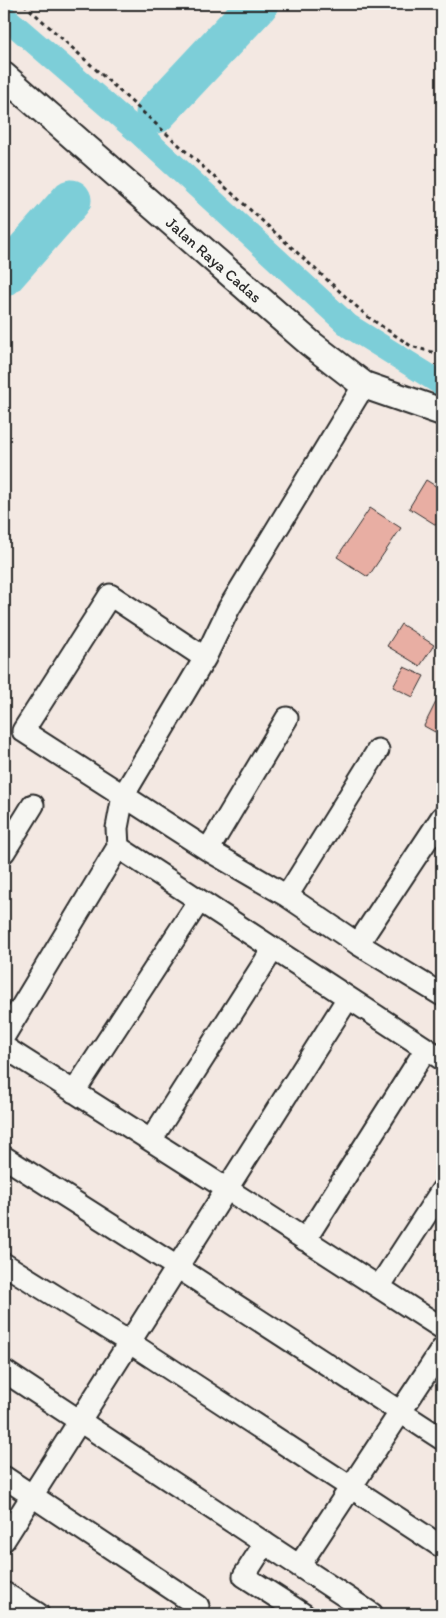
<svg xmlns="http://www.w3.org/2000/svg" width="446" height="1618" font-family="Itim,sans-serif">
	<rect width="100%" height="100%" fill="#f3e8e2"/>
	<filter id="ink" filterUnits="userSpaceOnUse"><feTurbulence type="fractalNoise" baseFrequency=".02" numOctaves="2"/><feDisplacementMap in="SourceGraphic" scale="10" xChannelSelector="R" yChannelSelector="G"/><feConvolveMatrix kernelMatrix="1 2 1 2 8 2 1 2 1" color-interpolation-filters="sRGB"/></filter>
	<g filter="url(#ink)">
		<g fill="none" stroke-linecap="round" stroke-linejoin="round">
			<path stroke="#7dced8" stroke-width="24" d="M4,16L138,132L349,326L442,384"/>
			<path stroke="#7dced8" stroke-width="41" d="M156,113L258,4
				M4,276L71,200"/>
		</g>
		<path fill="#e8aea3" stroke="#2b2b2b" d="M426,480L442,490L441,528L409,508Z
			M370,508L401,528L368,577L337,557Z
			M401,624L434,645L420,666L387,646Z
			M404,667L424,676L413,697L393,687Z
			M442,690V719L435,732L424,726Z"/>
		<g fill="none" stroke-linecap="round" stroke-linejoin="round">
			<defs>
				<path id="minor" d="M205,658L110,595L23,731L208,850L287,896L358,944L442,995
					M118,847L442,1059
					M208,850L287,718
					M4,852L33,805
					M287,896L378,750
					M358,944L442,817
					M4,1036L118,847L117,828L123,796L205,658L229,608L364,385
					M4,1047L227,1189L442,1328
					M74,1092L199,901
					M151,1140L273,949
					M4,1157L177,1267L442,1439
					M305,1240L426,1049
					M4,1264L129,1342L442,1547
					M379,1287L442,1190
					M4,1371L372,1614
					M4,1477L198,1606
					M4,1540L348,998
					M265,1543L244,1576L303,1614
					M299,1566L442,1349
					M4,1593L38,1614"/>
				<g id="tertiary">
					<path id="s1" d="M4,76L311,344L364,385L442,412"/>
				</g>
			</defs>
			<use href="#minor" stroke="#2b2b2b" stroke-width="25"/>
			<use href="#tertiary" stroke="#2b2b2b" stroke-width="30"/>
			<path stroke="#2b2b2b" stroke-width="3" stroke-dasharray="4 4" stroke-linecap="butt" d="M24,4L368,317L411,346L442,355"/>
			<use href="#minor" stroke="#f6f6f2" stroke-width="21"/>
			<use href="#tertiary" stroke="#f6f6f2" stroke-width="26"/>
		</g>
	</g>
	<g text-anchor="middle" stroke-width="4" stroke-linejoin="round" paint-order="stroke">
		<g font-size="16" fill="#2b2b2b" stroke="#f6f6f2">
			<text dy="6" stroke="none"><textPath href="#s1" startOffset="279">Jalan Raya Cadas</textPath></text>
		</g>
	</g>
	<rect width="446" height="1618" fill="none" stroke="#f6f6f2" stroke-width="20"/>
	<rect x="10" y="10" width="426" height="1598" fill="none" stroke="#2b2b2b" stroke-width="2" filter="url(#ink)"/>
</svg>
